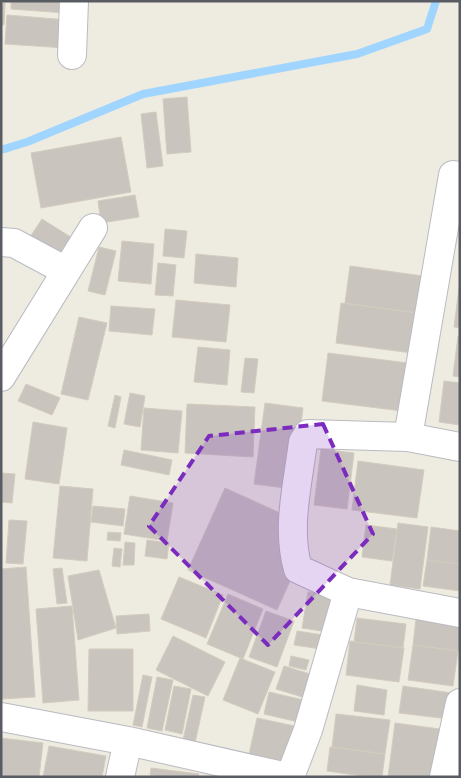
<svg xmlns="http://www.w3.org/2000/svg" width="461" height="778" font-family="'Sofia Sans Condensed',sans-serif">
	<rect width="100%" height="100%" fill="#eeebe0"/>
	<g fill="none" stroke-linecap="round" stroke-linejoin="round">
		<path stroke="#9fd5ff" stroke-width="8" d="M1,150L27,142L143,94L357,54L427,29L436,1"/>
	</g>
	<path fill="#c9c4bd" stroke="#d3ccbe" d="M11,1H65V13L11,9Z
		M1,3H5L4,25H1Z
		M7,15L68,20L66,48L5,44Z
		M187,97L191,152L167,154L163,99Z
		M156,112L163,166L147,168L141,114Z
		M121,137L131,192L41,208L31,153Z
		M135,195L139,217L101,223L98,201Z
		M42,219L80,243L68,262L30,237Z
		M165,229L187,231L184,258L163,256Z
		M122,241L154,244L151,284L118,281Z
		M99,247L116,251L105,295L88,291Z
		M196,254L238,258L236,287L194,283Z
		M158,263L176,265L173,296L155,295Z
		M350,266L423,276L418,313L345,303Z
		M459,288H460V328L454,327Z
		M176,300L230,305L226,342L172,337Z
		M341,303L417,313L412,353L336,343Z
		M111,306L155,309L152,335L109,331Z
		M79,317L107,323L88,400L61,394Z
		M458,336H460V377L453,376Z
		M198,347L230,350L227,385L194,382Z
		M328,353L408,363L402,411L322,401Z
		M245,358L258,359L254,393L241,392Z
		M444,381L460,383V425L439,422Z
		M26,384L60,398L52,415L18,401Z
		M130,393L145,396L140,427L124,424Z
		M115,395L121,397L115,428L108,426Z
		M265,403L303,408L293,489L254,484Z
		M187,404L255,407L253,457L185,453Z
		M144,408L182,411L178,453L141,450Z
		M33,422L67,428L59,484L25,479Z
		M321,449L354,453L347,509L314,505Z
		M124,450L172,460L169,475L121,465Z
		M358,461L424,470L417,518L352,510Z
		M1,473L15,474L12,503L1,502Z
		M60,486L93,489L87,561L53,558Z
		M225,488L289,517L290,581L277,610L188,570Z
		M130,496L173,503L167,541L124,534Z
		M93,506L125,509L123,526L91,522Z
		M9,520L27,521L23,564L6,563Z
		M398,523L428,527L420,589L390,585Z
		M366,525L397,529L392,561L362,557Z
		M431,527L460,531V564L427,560Z
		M108,532L121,533L120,541L107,540Z
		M147,540L169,543L167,559L145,556Z
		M125,542L135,543L134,565H123Z
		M114,548L122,549L120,567L112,566Z
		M427,560L460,564V591L423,586Z
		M26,567L35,697L1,699V569Z
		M62,568L67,603L57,604L53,569Z
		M99,570L116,628L78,640L68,576Z
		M179,577L223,595L206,638L161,619Z
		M308,592L340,597L334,633L302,628Z
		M228,594L263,609L243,659L207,644Z
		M72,606L79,700L43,703L36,609Z
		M266,611L294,621L277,667L249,657Z
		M149,614L150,631L117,634L116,616Z
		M357,618L406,624L403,648L354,642Z
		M416,619L460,625V651L413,645Z
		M297,631L330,636L328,650L294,645Z
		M173,636L225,662L208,696L156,670Z
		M350,641L404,648L399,682L346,675Z
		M413,645L458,651L453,686L408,680Z
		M89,649H133V711H88Z
		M291,656L309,660L306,670L289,666Z
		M240,658L275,672L258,714L223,700Z
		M284,666L320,677L312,700L276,689Z
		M143,675L152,677L142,727L133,725Z
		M157,677L173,680L162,731L147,728Z
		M357,685L387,690L384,715L354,711Z
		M174,686L191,689L182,734L165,730Z
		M403,686L452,693L449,719L399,713Z
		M269,692L312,702L307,724L264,714Z
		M193,695L205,697L195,743L183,740Z
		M336,714L390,720L385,754L332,747Z
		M257,718L299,727L292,763L249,754Z
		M395,723L447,730L441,777H388Z
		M1,738L43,743L39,777H1Z
		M49,746L106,756L102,777H43Z
		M330,747L385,754L382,777H369L327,771Z
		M151,768L199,774L198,777H150Z"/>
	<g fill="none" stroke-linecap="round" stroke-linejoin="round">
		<defs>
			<path id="minor" d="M72,55L74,1
				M1,242L14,243L66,271
				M1,377L93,228
				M408,437L453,175L460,176
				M460,447L408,437L308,434L303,442C298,483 286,528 298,569L348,592L460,613
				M1,717L128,741L287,777
				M120,777L128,741
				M290,777L308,730L348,592
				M444,777L460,703"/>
		</defs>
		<use href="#minor" stroke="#b9bbc1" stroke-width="30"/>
		<use href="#minor" stroke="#fff" stroke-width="28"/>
	</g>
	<path fill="#7b2cbf" fill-opacity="0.2" stroke="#7b2cbf" stroke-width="4" stroke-dasharray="10 6" stroke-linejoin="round" d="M323,424L373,534L268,645L149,526L209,436Z"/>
	<rect width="461" height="778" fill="none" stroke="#595d63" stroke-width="5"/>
</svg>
